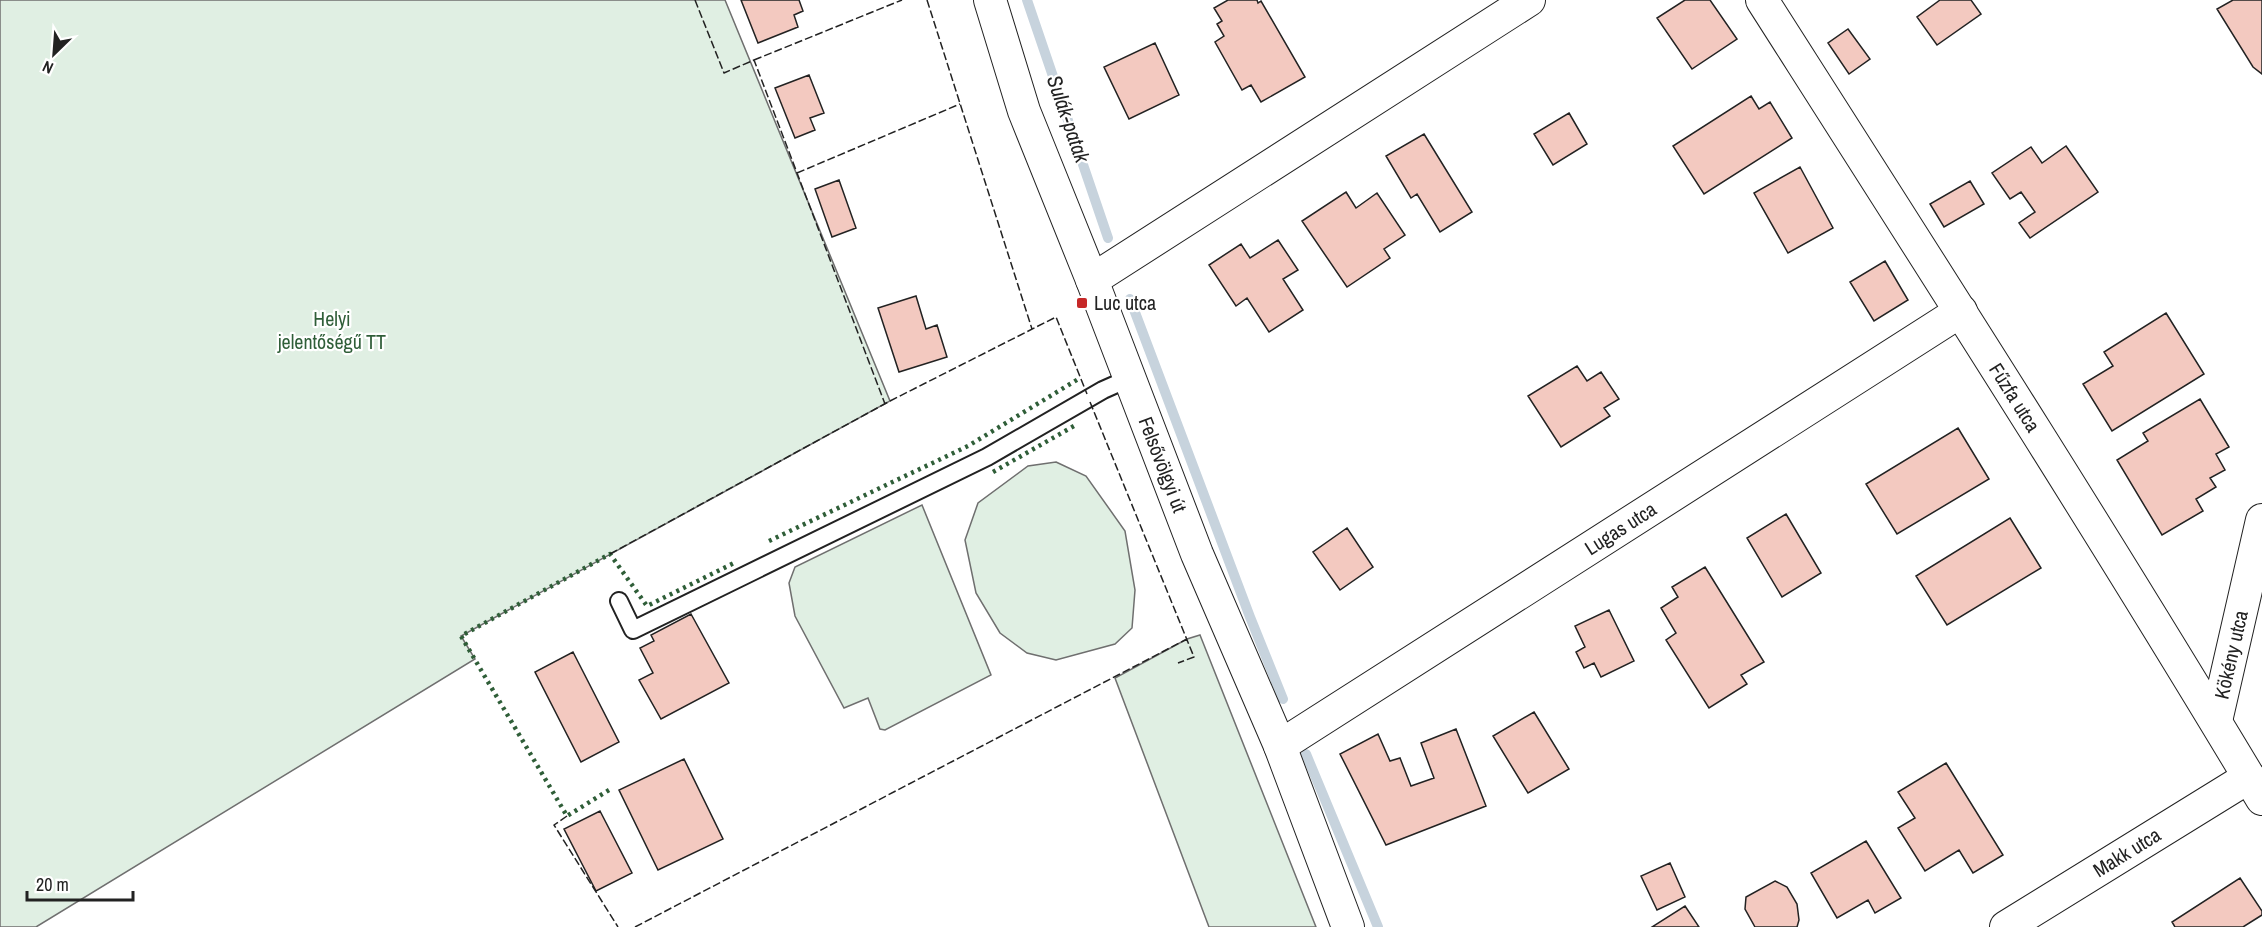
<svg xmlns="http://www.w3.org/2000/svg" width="2262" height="927" font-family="'Archivo Narrow',sans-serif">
	<rect width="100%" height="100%" fill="#fff"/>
	<path fill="#e0efe3" stroke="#6f6f6f" stroke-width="1.5" d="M0,0H725L890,401L461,636L475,659L36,927H0Z
		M1056,462L1086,476L1125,531L1135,590L1132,628L1115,644L1056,660L1027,653L1000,633L976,593L965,540L978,503L1028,466Z
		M922,505L991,675L885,730L880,729L868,698L844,708L795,616L789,583L795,567Z
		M1200,635L1310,912L1316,927H1209L1115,678L1187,639Z"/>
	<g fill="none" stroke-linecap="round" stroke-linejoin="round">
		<path stroke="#c7d3dd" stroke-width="10" d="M1027,0L1108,238
			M1130,299L1250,617L1283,699
			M1306,754L1378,927"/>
	</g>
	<path fill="#f3c9c0" stroke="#222" stroke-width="1.5" d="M741,0H799L803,11L794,15L798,27L758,43Z
		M1228,0H1257L1258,3L1261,1L1305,77L1261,102L1251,85L1242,90L1215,42L1224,36L1217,24L1222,21L1214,8Z
		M1685,0H1710L1737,39L1692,69L1657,18Z
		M1940,0H1971L1981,14L1937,45L1917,17Z
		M2233,0H2262V74L2253,67L2217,9Z
		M1848,29L1870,59L1849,74L1828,43Z
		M1155,43L1179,95L1129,119L1104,67Z
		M809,75L824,113L810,118L815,130L795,138L775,88Z
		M1751,96L1759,109L1770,102L1792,138L1704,194L1673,146Z
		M1569,113L1587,144L1553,165L1534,134Z
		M1424,134L1472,212L1440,232L1417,194L1411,198L1386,156Z
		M2066,146L2098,192L2030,238L2019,223L2035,212L2021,192L2010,199L1992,173L2031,147L2042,163Z
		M1800,167L1833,228L1788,253L1754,193Z
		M839,180L856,228L832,237L815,189Z
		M1970,181L1984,204L1944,227L1930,204Z
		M1346,192L1356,208L1377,193L1405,235L1384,249L1390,258L1347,287L1302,221Z
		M1278,240L1298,270L1283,279L1303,310L1269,332L1247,298L1236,306L1209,265L1241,244L1250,258Z
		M1885,261L1908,300L1874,321L1850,282Z
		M916,296L926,329L937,325L947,357L899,372L878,308Z
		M2166,313L2204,374L2112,431L2083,384L2113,366L2104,352Z
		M1577,366L1587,381L1601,372L1619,399L1604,408L1610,416L1561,447L1528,396Z
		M2200,399L2229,447L2216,454L2225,470L2210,478L2216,487L2196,499L2203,511L2162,535L2117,460L2148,441L2143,433Z
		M1958,428L1989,479L1897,534L1866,484Z
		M1786,514L1821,573L1782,597L1747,538Z
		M2010,518L2041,568L1947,625L1916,576Z
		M1347,528L1373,567L1340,590L1313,552Z
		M1705,567L1764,662L1741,675L1747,684L1709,708L1666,640L1676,633L1661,608L1678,597L1672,587Z
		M1609,610L1634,661L1601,677L1594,663L1584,668L1576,652L1585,647L1575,626Z
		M691,614L729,683L661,719L639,680L653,673L640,648L654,641L651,635Z
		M573,652L619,742L581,762L535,672Z
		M1534,712L1569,769L1528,793L1493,736Z
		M1456,729L1486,806L1386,845L1340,754L1378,734L1390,761L1400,758L1411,786L1434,778L1421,743Z
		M684,759L723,839L658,870L619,790Z
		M1946,763L2003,855L1973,873L1959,850L1925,871L1898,828L1915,818L1898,792Z
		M600,811L632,873L596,891L564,829Z
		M1866,841L1901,898L1875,913L1868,900L1837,918L1811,873Z
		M1670,863L1685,897L1657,910L1641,876Z
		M2240,878L2262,911V915L2243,927H2175L2172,922Z
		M1775,881L1787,887L1797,904L1799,920L1797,927H1755L1745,909L1746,897Z
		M1685,906L1699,927H1652Z"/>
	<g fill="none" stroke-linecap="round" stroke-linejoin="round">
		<defs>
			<path id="lane" d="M619,601L633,630L987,457L1103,390L1130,378"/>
			<g id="street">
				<path id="s1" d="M990,0L1024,111L1092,280L1197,554L1280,746L1348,927"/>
				<path id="s2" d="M1762,0C1931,265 2101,530 2262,799"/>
				<path d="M1092,280L1529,0"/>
				<path id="s3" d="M2216,721L2262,520"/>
				<path id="s4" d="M1280,746L1961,311"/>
				<path id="s5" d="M2006,927L2249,777"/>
			</g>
		</defs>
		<use href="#lane" stroke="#222" stroke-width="20"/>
		<use href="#street" stroke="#222" stroke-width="34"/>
		<use href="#lane" stroke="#fff" stroke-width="16"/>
		<use href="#street" stroke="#fff" stroke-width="32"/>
		<path stroke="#2f5e38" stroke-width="4.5" stroke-dasharray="3 4.5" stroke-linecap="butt" d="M993,472L1074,426
			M769,541L968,446L1080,378
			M609,790L567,816L461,636L610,554L647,606L736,562"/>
		<path stroke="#222" stroke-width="1.5" stroke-dasharray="8 3" stroke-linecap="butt" d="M695,0L724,73L754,60L885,404
			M927,0L1032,329
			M754,60L902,0
			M797,173L960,104
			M1090,402L1194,657L1178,663
			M610,554L890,401L1056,317L1087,394
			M567,816L554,825L618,927
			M635,927L1187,639"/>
	</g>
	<rect fill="#c62828" stroke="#fff" stroke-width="2" x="1076" y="297" width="12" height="12" rx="3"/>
	<g text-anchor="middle" stroke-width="4.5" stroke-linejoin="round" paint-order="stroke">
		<g font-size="20" fill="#222" stroke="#fff" text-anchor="start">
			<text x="1094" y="310">Luc utca</text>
		</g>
		<g font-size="20" fill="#2f5e38" stroke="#fff">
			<text x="332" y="326">Helyi<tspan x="332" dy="23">jelentőségű TT</tspan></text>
		</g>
		<g font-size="20" fill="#222" stroke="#fff">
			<text dy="7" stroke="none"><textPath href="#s2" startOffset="471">Fűzfa utca</textPath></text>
			<text dy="7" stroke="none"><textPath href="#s1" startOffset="496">Felsővölgyi út</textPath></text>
			<text dy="7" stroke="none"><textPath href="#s4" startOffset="404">Lugas utca</textPath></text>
			<text dy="7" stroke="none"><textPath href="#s3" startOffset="68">Kökény utca</textPath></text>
			<text dy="7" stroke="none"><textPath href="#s5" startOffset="142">Makk utca</textPath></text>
		</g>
		<g font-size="21" font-style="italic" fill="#222" stroke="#fff">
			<text transform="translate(1068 119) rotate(71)" y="7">Sulák-patak</text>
		</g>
	</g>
	<g transform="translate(54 54) rotate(205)" stroke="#ffffff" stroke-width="4.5" paint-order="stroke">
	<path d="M0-4.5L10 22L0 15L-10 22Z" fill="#222222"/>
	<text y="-9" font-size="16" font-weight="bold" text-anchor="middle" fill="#222222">N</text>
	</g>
	<path d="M27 891v9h106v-9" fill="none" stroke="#222222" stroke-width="3"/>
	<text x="36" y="891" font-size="18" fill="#222222" stroke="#ffffff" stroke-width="4.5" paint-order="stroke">20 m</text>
</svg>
